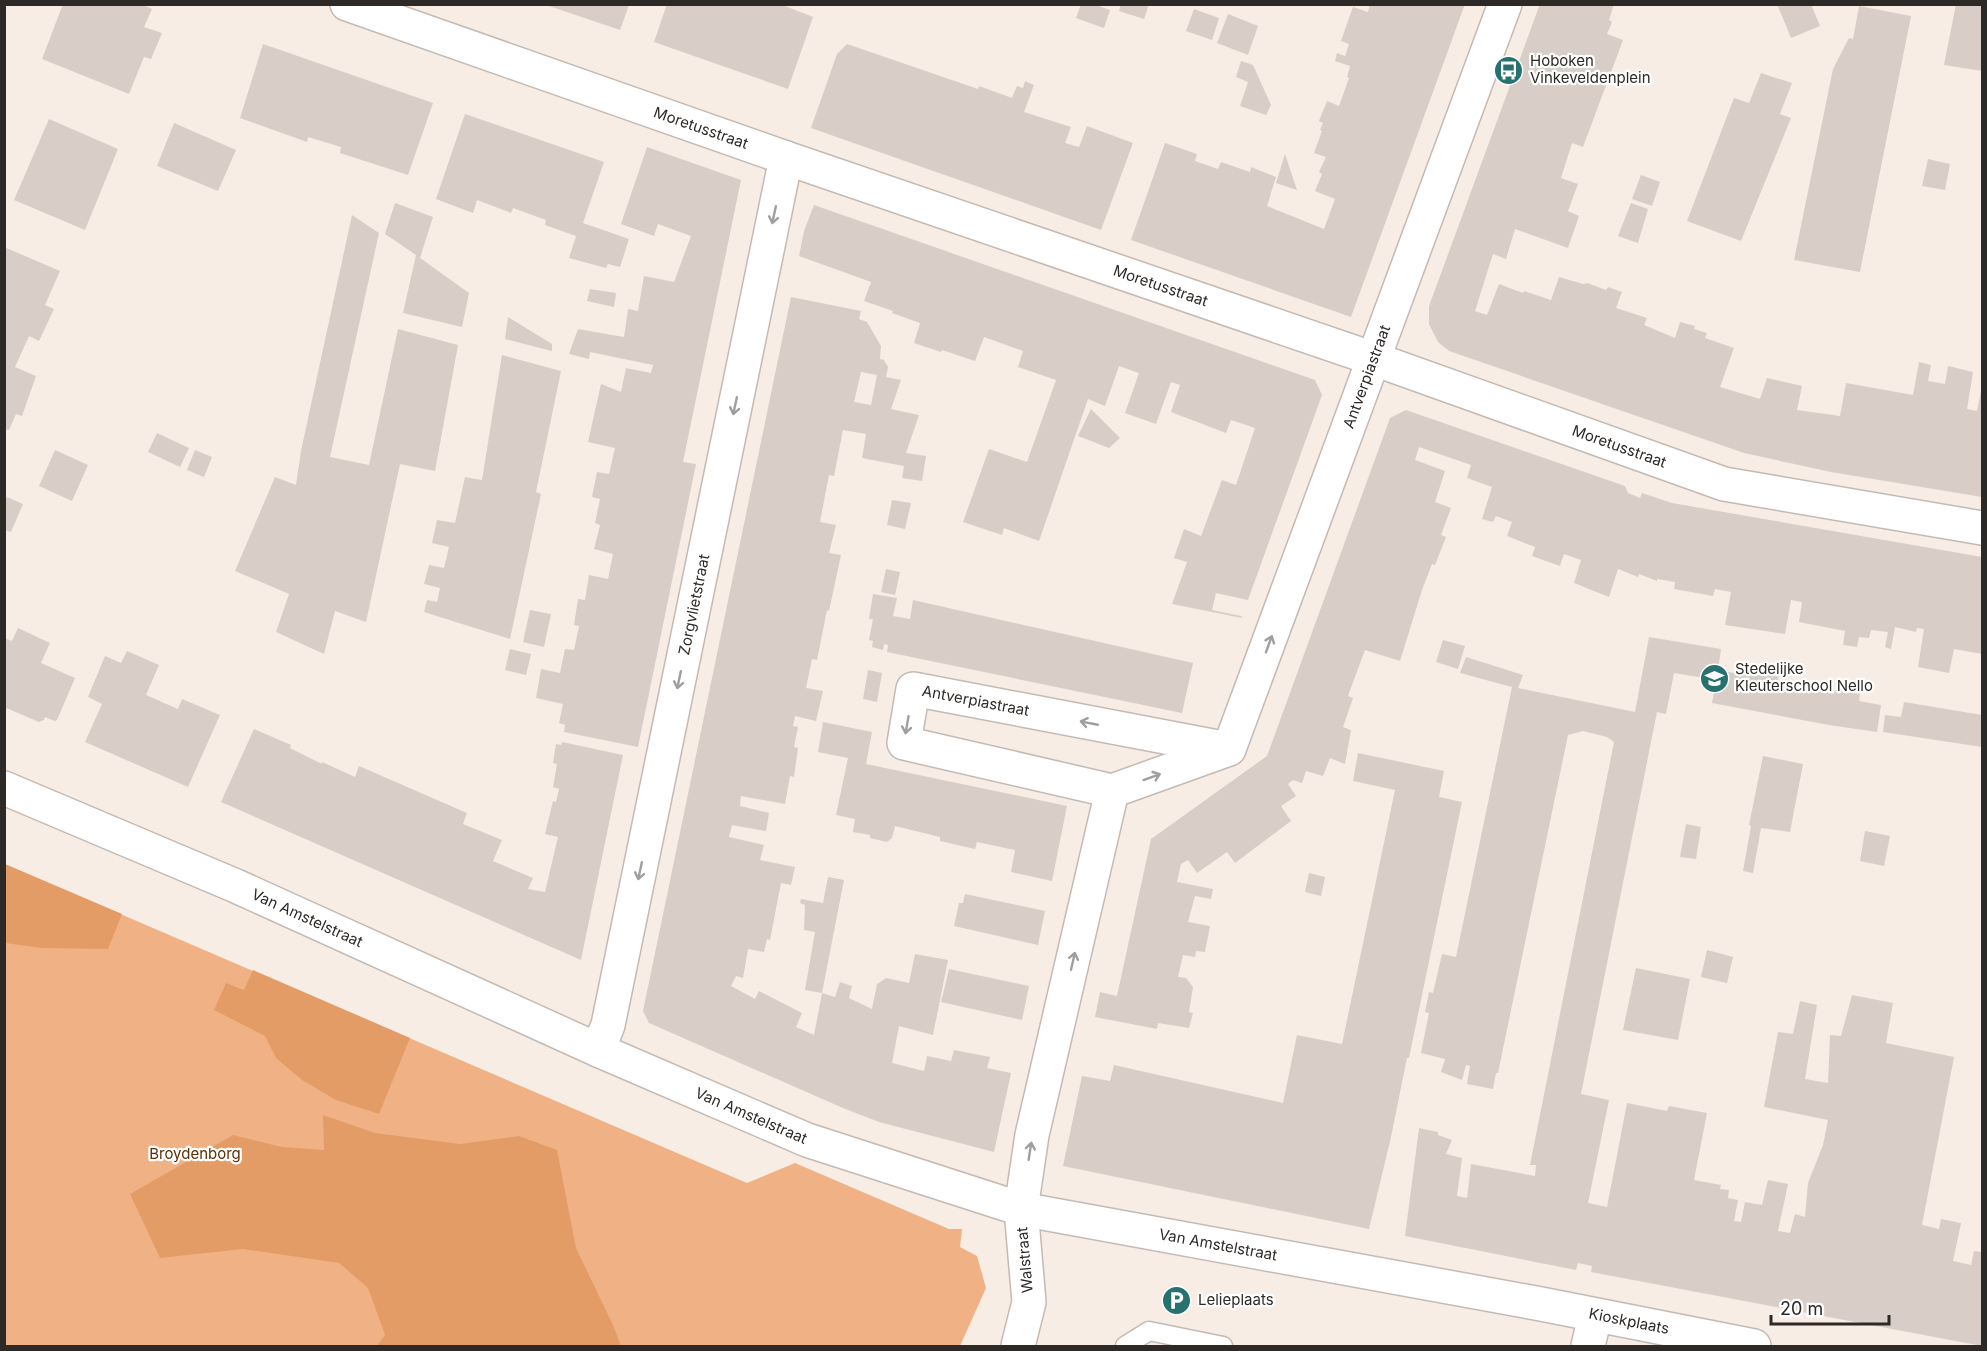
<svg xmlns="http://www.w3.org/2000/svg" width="1987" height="1351" font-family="Inter,sans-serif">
	<rect width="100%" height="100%" fill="#f7ede5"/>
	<path fill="#f0b285" d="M4,864L747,1183L795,1163L949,1229H962L960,1247L977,1256L986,1288L960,1346H5Z"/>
	<path fill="#e49c67" d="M5,864L122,914L108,949L42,948L5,943Z
		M253,970L410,1038L379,1114L336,1100L302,1080L276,1058L265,1036L214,1010L226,983L244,990Z
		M323,1115L375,1133L460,1144L519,1136L557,1150L576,1248L613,1325L621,1346H377L385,1335L368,1288L339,1263L243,1249L160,1258L130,1194L233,1135L282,1147L324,1150Z"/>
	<path fill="#d8cec7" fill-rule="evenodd" d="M63,4H142L152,9L144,27L162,33L151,59L144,57L129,94L42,59Z
		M667,4H780L813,17L788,89L654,42Z
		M1081,4H1093L1110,10L1104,28L1076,18Z
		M1121,4H1149L1144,19L1119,11Z
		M1370,4H1465L1351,317L1131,240L1165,143L1197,154L1195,161L1218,169L1221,162L1250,172L1251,167L1276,177L1267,206L1324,229L1335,199L1315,191L1322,174L1319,172L1326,157L1314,153L1322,131L1320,130L1323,123L1319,121L1327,101L1339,106L1349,78L1347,77L1350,66L1335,61L1337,53L1345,56L1349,44L1341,41L1353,7L1368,12Z
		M1540,4H1614L1609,20L1612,22L1607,34L1623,40L1583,147L1572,143L1561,178L1578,184L1568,211L1579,216L1568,248L1515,229L1506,259L1493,254L1475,311L1487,315L1499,284L1523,293L1524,291L1551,300L1559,277L1583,284L1587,283L1606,290L1608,287L1622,292L1616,308L1647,318L1644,325L1675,338L1680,322L1695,326L1694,329L1707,333L1705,338L1734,348L1720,387L1760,399L1767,378L1802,386L1797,410L1840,416L1846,383L1913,395L1919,362L1931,365L1928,381L1945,384L1948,366L1973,372L1967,409L1977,411L1982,386V497L1831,472L1744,453L1449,351L1438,342L1429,324V306Z
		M1777,4H1811L1820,26L1791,38Z
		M1956,4H1982V71L1944,65Z
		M546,5H629L620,30Z
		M1859,6L1911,16L1860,272L1794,260L1833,69L1849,38L1853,39Z
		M1194,9L1219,18L1212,40L1186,31Z
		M1228,14L1258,26L1248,55L1217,43Z
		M263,44L433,103L408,175L340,153L341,147L308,137L307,142L240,118Z
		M847,44L978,89L979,86L1012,98L1017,86L1023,88L1025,81L1034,85L1024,112L1071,127L1065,143L1079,147L1087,126L1133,143L1101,230L811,128L837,54Z
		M1241,61L1253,65L1271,105L1266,115L1240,106L1248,82L1236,77Z
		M1761,73L1792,83L1780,114L1791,118L1741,241L1687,221L1734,98L1749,103Z
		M465,114L604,162L583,223L629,239L620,267L608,264L606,268L569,258L576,236L545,225L546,220L513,208L511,213L477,200L473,213L436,199Z
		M49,119L118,149L85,230L14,200Z
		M174,123L236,150L218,191L157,166Z
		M647,147L741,180L683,462L696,464L638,747L564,732L565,725L559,723L563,704L536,698L541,669L560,673L565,649L574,650L579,626L574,625L578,599L585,600L589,575L608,579L613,554L594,549L600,525L595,523L600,499L592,497L597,472L609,474L615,448L588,442L601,384L621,392L626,368L651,373L653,365L590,352L589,359L569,354L578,329L624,337L628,309L638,311L644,276L674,282L691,236L658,224L654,236L621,224Z
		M1285,154L1297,190L1276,183Z
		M1928,159L1950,164L1945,190L1922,186Z
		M1641,175L1660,182L1652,206L1632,199Z
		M395,203L433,217L420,258L469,293L462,327L403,313L416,255L385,234Z
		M1631,203L1648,209L1638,243L1618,236Z
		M814,205L1315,380L1322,395L1248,600L1216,593L1212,610L1241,616L1242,618L1172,604L1187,562L1174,558L1184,529L1201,536L1222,480L1236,485L1255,428L1231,420L1226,433L1171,412L1180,385L1171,382L1156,424L1125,413L1139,373L1119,366L1105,406L1088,399L1039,541L1004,528L1002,535L963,522L989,449L1027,462L1056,380L1018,367L1023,351L984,337L975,361L942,350L941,352L914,343L920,323L892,313L893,311L864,301L871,282L799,256L804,231Z
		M352,215L379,233L330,457L369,465L398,329L458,345L435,471L400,464L366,622L335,611L324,654L276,632L289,594L235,571L275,477L296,485L301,451Z
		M4,247L60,271L45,305L54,309L39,341L29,336L15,367L36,376L22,416L16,414L9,430L4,429Z
		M590,289L616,293L614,307L587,301Z
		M791,297L861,311L859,319L867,322L881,346L880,359L884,360L888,367L886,377L901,380L891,409L919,415L906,453L926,456L922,481L902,478L904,466L862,458L866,434L843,430L834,476L829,475L820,522L836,525L829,553L841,555L829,611L827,610L817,660L812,659L806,688L823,691L816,721L795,716L793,726L798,727L794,747L798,748L794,777L790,776L785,804L741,796L740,806L769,813L766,831L732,825L729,837L764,845L760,860L795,867L791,885L781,883L770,940L767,939L764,952L748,949L743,978L736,976L731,986L755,999L759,991L802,1013L796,1027L814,1035L822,993L835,997L840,982L852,986L849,998L872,1009L877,984L886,978L909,983L915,954L948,960L933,1035L899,1026L892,1063L924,1071L927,1056L951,1061L954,1050L990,1057L987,1068L1011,1073L994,1152L879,1122L843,1108L649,1023L643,1011ZM861,372L877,375L871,405L854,402Z
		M508,317L552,344V351L505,339Z
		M502,355L561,371L536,492L541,494L510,639L424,612L427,600L437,602L440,588L424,584L429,565L444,568L449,547L432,543L437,520L455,523L465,477L482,480Z
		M1091,409L1120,438L1109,448L1078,436Z
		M1406,410L1625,486L1628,493L1640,498L1642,493L1672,503L1982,557V654L1954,649L1949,673L1918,667L1924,629L1917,628L1916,632L1895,627L1891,649L1885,647L1888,632L1871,630L1869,638L1859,637L1857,647L1843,645L1845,631L1799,622L1802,602L1791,600L1785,634L1725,625L1731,592L1715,589L1713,596L1674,589L1675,582L1657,579V581L1639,574L1638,577L1618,569L1609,597L1574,583L1581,560L1564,554L1560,566L1532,556L1535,547L1507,536L1512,522L1496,516L1493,522L1482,519L1492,487L1467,478L1471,465L1419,447L1415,460L1445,471L1435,502L1451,508L1441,535L1446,537L1435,565L1432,564L1422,590L1400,661L1365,650L1348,696L1353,698L1343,727L1351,730L1345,764L1330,758L1323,776L1306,771L1302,783L1293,780L1288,784L1296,796L1281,806L1291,821L1235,863L1227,852L1197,873L1188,860L1181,864L1177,882L1213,889L1211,899L1195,896L1188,922L1210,926L1205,952L1196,951L1195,957L1183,955L1178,977L1186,978L1193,987L1189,1012L1193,1013L1189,1028L1158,1023L1157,1029L1095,1017L1100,992L1117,996L1151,839L1267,756L1390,418Z
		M157,433L189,448L180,467L148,452Z
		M55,450L88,465L72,501L39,486Z
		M195,450L212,457L204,477L187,470Z
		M7,497L23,504L11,532L4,530V504Z
		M892,500L911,503L905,529L887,525Z
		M886,569L900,572L895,595L881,592Z
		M873,594L897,598L893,616L910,619L913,600L1193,663L1182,713L887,652L888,645L884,644L883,650L872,647L873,641L869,640L873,619H869Z
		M530,610L551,614L544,647L523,642Z
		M18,628L50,643L41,663L75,678L57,720L55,721L45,717L44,720L39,722L4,707V638L12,641Z
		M1649,637L1721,649L1718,670L1745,675L1747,666L1779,672L1778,681L1834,694L1835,690L1860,694L1859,701L1881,705L1877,732L1829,725L1712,703L1716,680L1674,673L1666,714L1657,712L1581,1094L1609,1100L1588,1203L1607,1207L1627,1103L1667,1111L1669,1106L1707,1113L1694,1180L1721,1185L1720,1189L1729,1190L1728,1198L1738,1200L1734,1221L1741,1222L1745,1202L1762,1205L1768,1180L1788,1184L1778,1231L1790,1233L1795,1214L1805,1217L1808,1183L1823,1145L1828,1120L1764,1107L1778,1032L1793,1034L1800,1001L1817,1005L1805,1079L1828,1083L1830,1035L1841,1036L1852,995L1893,1003L1886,1043L1954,1057L1922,1225L1939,1229L1941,1219L1961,1223L1953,1261L1971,1265L1974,1251L1982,1252V1346L1591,1272L1592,1266L1578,1263L1576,1270L1405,1236L1419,1128L1438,1132V1135L1452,1140L1446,1154L1462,1158L1457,1196L1467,1198L1471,1164L1535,1176L1536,1165H1530L1614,742L1607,737L1583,731L1568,735L1498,1073H1496L1493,1089L1467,1084L1470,1066L1466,1065L1462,1080L1441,1072L1445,1059L1421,1053L1429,1013L1425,1012L1429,992L1433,993L1442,954L1456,957L1512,687L1460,673L1466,657L1523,675L1518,688L1635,712Z
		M1443,640L1465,646L1458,669L1436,662Z
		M510,649L531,654L526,675L505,670Z
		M127,651L159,665L146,695L178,709L182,699L220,715L188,787L85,742L102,704L88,697L105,656L121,663Z
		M868,670L882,673L877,702L863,699Z
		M1904,702L1982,715V747L1883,732L1885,715L1901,717Z
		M823,722L872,732L866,764L1067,806L1052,881L1011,872L1015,850L977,842L975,849L940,841V837L895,826L892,838L887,842L870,838V835L853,832L855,819L836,815L848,758L818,752Z
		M254,729L291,745L290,748L322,764V762L355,777L359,766L467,813L463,824L502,840L493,861L533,878L528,889L545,892L558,837L545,834L553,801L556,802L559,789L553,787L557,764L553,763L556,744L561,745L562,742L623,755L581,960L221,802Z
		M1358,753L1444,771L1439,797L1462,802L1409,1058H1407L1391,1137L1369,1229L1063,1166L1082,1076L1110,1081L1114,1065L1283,1103L1297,1035L1342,1044L1395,790L1353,781Z
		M1763,756L1803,764L1790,832L1761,828L1753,873L1743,871L1751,826L1749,825Z
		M1686,824L1701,827L1696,859L1680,857Z
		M1865,831L1890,836L1884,866L1860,861Z
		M1309,873L1325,877L1321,896L1305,892Z
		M828,877L844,880L822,993L805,990L815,932L804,930L805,905L800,903L801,899L823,903Z
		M965,894L1045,911L1038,945L954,926L959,903H963Z
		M1707,950L1733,957L1727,983L1701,977Z
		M1636,968L1690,979L1678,1040L1623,1030Z
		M949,969L1029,986L1022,1020L941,1002Z"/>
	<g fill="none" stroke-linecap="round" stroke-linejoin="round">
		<defs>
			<path id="service" d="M1125,1346L1149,1331L1223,1346"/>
			<g id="minor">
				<path id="s1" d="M347,4L786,158L1374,359L1724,484L1982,528"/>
				<path id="s2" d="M4,788L236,886L598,1050L807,1140L1021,1209L1541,1304L1754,1346"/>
				<path id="s3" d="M1112,791L904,743L913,689L1228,749"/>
				<path id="s4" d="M598,1050L608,1025L786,158"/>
				<path id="s5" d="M1018,1346L1029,1302L1021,1209L1032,1135L1112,791L1229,749L1505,4"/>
				<path d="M1588,1346L1595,1316"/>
			</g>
		</defs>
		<use href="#service" stroke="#c4bab3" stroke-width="21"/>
		<use href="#minor" stroke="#c4bab3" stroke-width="36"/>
		<use href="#service" stroke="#fff" stroke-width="18"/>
		<use href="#minor" stroke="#fff" stroke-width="33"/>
	</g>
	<defs><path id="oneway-shaft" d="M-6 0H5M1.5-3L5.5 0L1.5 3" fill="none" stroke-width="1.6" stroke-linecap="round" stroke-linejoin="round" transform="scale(1.5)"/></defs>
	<g stroke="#a09f9d">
		<use href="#oneway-shaft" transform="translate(774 215) rotate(102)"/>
		<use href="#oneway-shaft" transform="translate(735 406) rotate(102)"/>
		<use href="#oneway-shaft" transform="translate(1269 644) rotate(-70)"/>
		<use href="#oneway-shaft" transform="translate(679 680) rotate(102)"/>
		<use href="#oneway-shaft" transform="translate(1089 723) rotate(-169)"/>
		<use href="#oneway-shaft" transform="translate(907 725) rotate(100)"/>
		<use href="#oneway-shaft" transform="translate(1152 777) rotate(-20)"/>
		<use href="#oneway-shaft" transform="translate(640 871) rotate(102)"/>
		<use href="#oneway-shaft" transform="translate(1073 961) rotate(-77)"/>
		<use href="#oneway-shaft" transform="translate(1030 1151) rotate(-81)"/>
	</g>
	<defs>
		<symbol id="bus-disc" viewBox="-11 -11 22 22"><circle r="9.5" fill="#27716e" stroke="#fff"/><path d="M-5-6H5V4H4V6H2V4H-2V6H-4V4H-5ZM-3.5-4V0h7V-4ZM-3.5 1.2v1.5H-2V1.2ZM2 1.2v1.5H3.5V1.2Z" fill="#fff"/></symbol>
		<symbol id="school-disc" viewBox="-11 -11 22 22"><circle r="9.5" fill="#27716e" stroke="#fff"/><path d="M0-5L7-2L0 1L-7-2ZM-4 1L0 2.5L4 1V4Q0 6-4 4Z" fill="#fff"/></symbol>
		<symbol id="parking-disc" viewBox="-11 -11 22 22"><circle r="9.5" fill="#27716e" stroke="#fff"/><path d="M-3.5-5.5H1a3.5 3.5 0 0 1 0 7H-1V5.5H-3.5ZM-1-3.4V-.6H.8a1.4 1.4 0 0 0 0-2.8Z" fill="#fff"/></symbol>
	</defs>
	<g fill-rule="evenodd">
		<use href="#bus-disc" x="1492" y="54" width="33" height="33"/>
		<use href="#school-disc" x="1698" y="662" width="33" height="33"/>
		<use href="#parking-disc" x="1160" y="1284" width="33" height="33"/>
	</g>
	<g text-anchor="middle" stroke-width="4.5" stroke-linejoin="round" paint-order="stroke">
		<g font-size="15" fill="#2d2926" stroke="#fff" text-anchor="start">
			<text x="1530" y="66">Hoboken<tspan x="1530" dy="17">Vinkeveldenplein</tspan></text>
			<text x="1735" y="674">Stedelijke<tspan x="1735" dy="17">Kleuterschool Nello</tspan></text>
			<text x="1198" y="1305">Lelieplaats</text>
		</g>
		<g font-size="15" fill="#2d2926" stroke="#fff">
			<text dy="5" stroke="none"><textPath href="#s1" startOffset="375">Moretusstraat</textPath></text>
			<text dy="5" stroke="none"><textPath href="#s1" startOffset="861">Moretusstraat</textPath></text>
			<text dy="5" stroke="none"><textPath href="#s5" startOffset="1088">Antverpiastraat</textPath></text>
			<text dy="5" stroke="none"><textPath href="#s1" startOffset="1347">Moretusstraat</textPath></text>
			<text dy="5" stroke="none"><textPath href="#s4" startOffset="456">Zorgvlietstraat</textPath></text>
			<text dy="5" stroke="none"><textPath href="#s3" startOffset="332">Antverpiastraat</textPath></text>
			<text dy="5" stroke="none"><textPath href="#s2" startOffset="330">Van Amstelstraat</textPath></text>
			<text dy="5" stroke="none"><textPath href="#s2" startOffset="816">Van Amstelstraat</textPath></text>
			<text dy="5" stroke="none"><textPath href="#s2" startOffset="1302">Van Amstelstraat</textPath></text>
			<text transform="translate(1025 1260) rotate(-95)" y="5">Walstraat</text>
			<text dy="5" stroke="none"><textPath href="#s2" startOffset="1720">Kioskplaats</textPath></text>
		</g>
		<g font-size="15" fill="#5d2f04" stroke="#fff">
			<text x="195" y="1159">Broydenborg</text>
		</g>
	</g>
	<rect width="1987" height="1351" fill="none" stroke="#2d2926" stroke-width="12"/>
	<path d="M1771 1315v9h118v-9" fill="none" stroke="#2d2926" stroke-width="3"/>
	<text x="1780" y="1315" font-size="18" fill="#2d2926" stroke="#ffffff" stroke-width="4.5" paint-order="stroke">20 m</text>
</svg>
